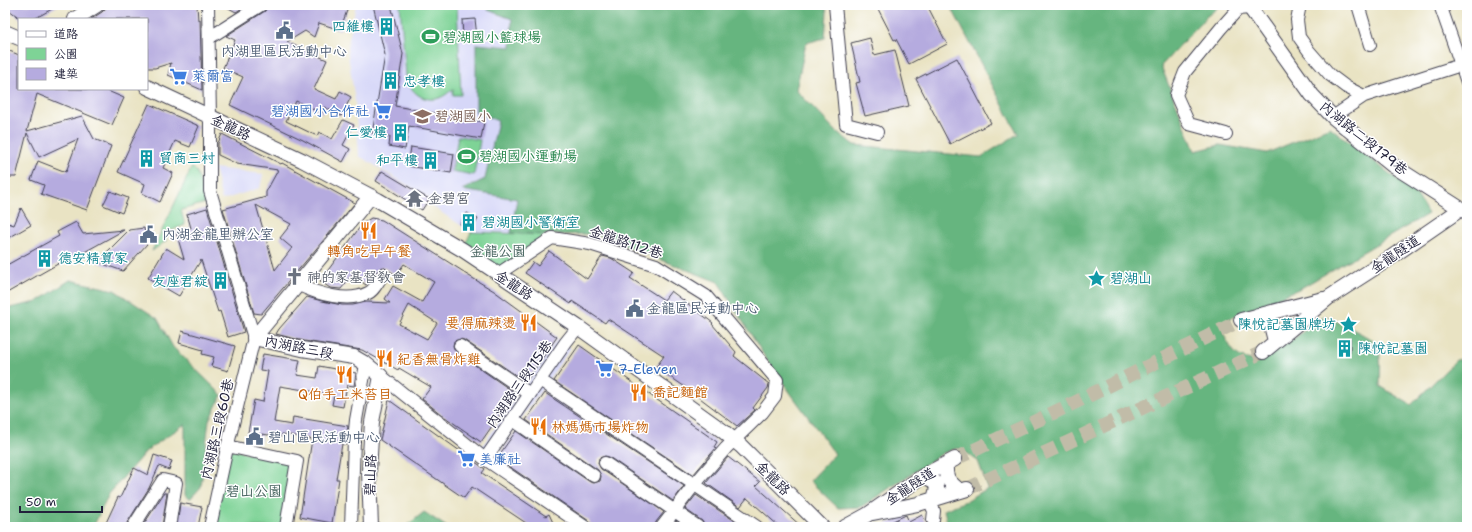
<svg xmlns="http://www.w3.org/2000/svg" width="1472" height="532" font-family="'Shantell Sans','LXGW WenKai TC',sans-serif">
	<rect width="100%" height="100%" fill="#fff"/>
	<filter id="ink" filterUnits="userSpaceOnUse"><feTurbulence type="fractalNoise" baseFrequency=".025" numOctaves="2"/><feDisplacementMap in="SourceGraphic" scale="8" xChannelSelector="R" yChannelSelector="G"/><feConvolveMatrix kernelMatrix="1 2 1 2 8 2 1 2 1" color-interpolation-filters="sRGB"/></filter>
	<filter id="wash" filterUnits="userSpaceOnUse"><feTurbulence type="fractalNoise" baseFrequency=".012" numOctaves="4" result="noise"/><feDisplacementMap in="SourceGraphic" scale="16" xChannelSelector="R" yChannelSelector="G"/><feGaussianBlur stdDeviation="0.9" result="paint"/><feColorMatrix in="noise" values="0 0 0 0 0 0 0 0 0 0 0 0 0 0 0 0 0 1.4 0 .05"/><feComposite in="paint" operator="in"/></filter>
	<g filter="url(#wash)">
		<rect width="100%" height="100%" fill="#e9e3c3"/>
		<path fill="#d6d7f8" d="M356,5H487L488,10L512,19L511,48L477,44L498,121L485,179L463,189L517,199L511,233L471,232L433,207L436,202L359,156L355,101L347,48Z
			M214,168L263,174L260,188L222,200Z
			M557,339L571,348L493,459L480,449Z"/>
		<path fill="#7ed396" stroke="#507a68" d="M400,5H457L461,95H453V89C448,93 442,98 436,99C420,101 409,90 406,75Z
			M458,136L480,140L474,175L452,171Z
			M192,167L197,172L206,203L181,210L185,225L165,233L166,241L152,251Z
			M471,232L546,235L498,274L463,250Z
			M229,449L293,463L283,527H211Z"/>
		<path fill="#66b57f" stroke="#446c5d" d="M487,5H825L827,12L825,38L806,43L796,90L836,131L854,145L981,157L1018,134L950,5H1221L1206,17L1161,66L1195,151L1220,145L1267,153L1330,127L1417,195L1428,214L1301,288L1230,318L1223,333C1235,356 1235,357 1261,362L1325,316C1336,322 1371,336 1377,345C1382,355 1380,375 1380,386L1411,405L1456,360L1467,359V527H947L948,526L944,510L966,501L988,488L978,461L958,448L943,453L861,507L838,508L810,481L835,454L770,365L718,282L595,234L547,235L511,233L517,199L462,190L485,179L498,121L476,112V44L511,47L512,19L488,10Z
			M70,280L114,290L157,318L173,347L222,395L209,420L201,487L190,499L185,495V424L146,451L109,494L93,527H5V309L37,302Z
			M424,512L447,527H409V524Z"/>
		<g id="blocks">
			<path fill="#b5abdf" fill-rule="evenodd" d="M5,5H59L34,19H21L5,7Z
				M109,5H197L198,20L200,19L202,90L168,75L171,63L155,68H147V19H91L102,12Z
				M223,5H247L236,12Z
				M268,5H349L340,30L319,23L314,37L305,31L287,42L327,60L314,89L336,99L340,91L351,97L341,116L324,107L322,113L296,101L286,121L317,136L319,132L332,139L343,120L354,125L343,145L350,149L343,162L303,140L230,105L243,77L223,68L235,40L226,36L265,11Z
				M373,5H391L403,54L395,106L484,122L481,139L409,126L405,149L389,146L390,137L372,134L385,55Z
				M876,5H927L947,44L909,64L896,39L894,40Z
				M475,19L477,37H463L462,20Z
				M870,38L874,55L895,50L909,106L865,116L856,83L860,82L851,43Z
				M5,49L19,55V89H103L124,98L112,125L37,94L27,131L82,116L94,139L111,146L87,210L41,194L44,185L31,180L38,161L66,172L78,139L39,157L27,133L16,177H5V99L10,85L5,83Z
				M957,58L991,123L950,144L916,79Z
				M149,104L199,126L190,147L175,141L163,168L173,173L160,202L142,193L145,184L118,172Z
				M222,134L281,164L282,163L355,203L261,314L254,313L223,209L266,197V192L278,170L237,164L218,155V143ZM256,205L291,224L280,238L292,248L275,270Z
				M411,147L454,154L451,173L408,166Z
				M382,171L429,199L422,210L376,181Z
				M110,191L128,198L122,213L103,205Z
				M21,208L31,225L5,240V222L14,225Z
				M207,208L244,332L228,337L220,311L218,312L201,260L179,296L148,278L166,248L184,259L176,232L191,228L187,214Z
				M467,213L478,219L471,231L460,224Z
				M371,218L382,220L464,272V273L494,291L557,337L526,382L464,340L460,339L454,341L453,346L456,352L515,393L481,442L442,415L422,399L431,387L399,368L398,370L362,350L304,341L276,334L279,329L307,297L322,301L342,305H353L366,302L390,303L385,299L393,286L422,302L434,282L404,264L396,275L383,267L379,269L366,285L352,275L341,289L330,288L320,281L363,223ZM409,305L437,323L427,339L399,324Z
				M76,222L83,234L124,230L72,259L70,257L5,294V266L59,236L57,232Z
				M144,228L147,244L123,271L97,262L129,230Z
				M549,251L587,279L602,256L611,258L634,273L630,278L664,300L671,291L713,323L712,324L736,352L734,356L769,384L768,388L753,408L755,410L737,426L688,389L656,367L664,356L608,319L605,323L572,301L571,304L525,273L533,262L538,266Z
				M182,331L235,346L228,371L211,366L214,357L202,354L203,350L179,343Z
				M1350,338V352L1345,354L1341,351V346Z
				M579,345L717,442L714,447L716,448L693,475L554,381Z
				M263,354L300,360L297,375L317,378L319,366L356,373L354,386L347,385L343,407L332,405L334,395L280,386L274,422L292,425L293,417L348,426L346,445L342,444L336,479H339L332,523L300,517L312,439L282,434L281,437L262,434L261,441L247,438L254,400L263,402L268,371L260,370Z
				M545,393L684,486L673,501L609,457L605,456L599,458L598,463L601,469L664,512L656,522L655,527H592L589,521L497,458L516,431L590,482L594,483L600,481L601,476L598,470L526,420Z
				M389,400L485,469L482,473L546,516L549,514L555,527H532L472,487L464,498L380,440Z
				M154,455L172,461L169,470L159,466L149,488L127,523L126,527H104L118,497L120,498L134,468L148,475Z
				M728,457L760,482L756,486L802,527H780L747,498L740,507L706,483Z
				M164,493H167L162,527H142Z
				M696,495L744,527H705L702,521L685,509Z
				M180,503L202,507L198,527H177Z
				M906,515L909,522L922,515L929,527H880Z"/>
		</g>
	</g>
	<g filter="url(#ink)">
		<use href="#blocks" fill-opacity="0" stroke="#403f4f" stroke-width="1"/>
		<g fill="none" stroke-linecap="round" stroke-linejoin="round">
			<path stroke="#c1bca8" stroke-width="14" stroke-dasharray="14 7" stroke-linecap="butt" d="M955,459L1072,404L1241,320
				M967,489L1263,352"/>
			<defs>
				<path id="minor" d="M208,5L210,117V191L254,338L227,448L210,527
					M835,5L846,124L877,132
					M1300,5L1297,20L1299,37L1309,51L1330,75L1346,87L1364,96
					M1358,5L1370,45
					M1440,5L1467,82
					M209,38L261,5
					M1333,117L1364,96L1467,63
					M1226,134L1189,124L1176,95L1185,72L1221,28L1238,9L1250,8
					M498,274L552,238L590,244L656,265L706,296L777,380L775,396L762,413L726,448L694,485L662,527
					M299,285C318,294 348,303 368,293C374,291 378,281 382,276
					M460,346L530,394
					M381,376L485,459L585,527
					M540,380L757,527
					M513,420L594,476
					M227,446L297,461L286,527
					M485,459L566,342L578,327
					M605,463L698,527
					M929,500L934,511L933,520
					M133,527L163,480L176,483L169,527
					M351,527L354,440L356,420L366,364"/>
				<path id="tertiary" d="M1248,5L1312,95L1333,117L1392,165L1461,209L1467,212
					M75,19L97,5
					M5,32L19,38
					M147,87L302,160L378,200L463,250L578,327L723,431L741,446L822,527
					M371,196L254,338L302,349L354,357L366,364L381,376L372,422L369,471L371,527
					M1258,315L1270,321L1275,341
					M1241,320L1323,299
					M1263,352L1328,298L1387,260L1461,209
					M946,464C945,480 949,481 960,491
					M923,476L934,481L937,488L934,499
					M873,513L918,504L967,489
					M845,527L867,515L923,476L955,459"/>
			</defs>
			<use href="#minor" stroke="#403f4f" stroke-width="14"/>
			<use href="#tertiary" stroke="#403f4f" stroke-width="16"/>
			<use href="#minor" stroke="#fff" stroke-width="12"/>
			<use href="#tertiary" stroke="#fff" stroke-width="14"/>
		</g>
	</g>
	<defs>
		<symbol id="building-bare" viewBox="-9 -9 18 18"><path d="M-4-6H4V6H1V3H-1V6H-4ZM-2.5-4.3h1.7v1.8h-1.7ZM.8-4.3h1.7v1.8H.8ZM-2.5-1h1.7V.8h-1.7ZM.8-1h1.7V.8H.8Z" fill="#0f9aa8" stroke="#fff" stroke-width="2.5" paint-order="stroke"/></symbol>
		<symbol id="civic-bare" viewBox="-9 -9 18 18"><path d="M-.6-6.5H3V-4.5H.6V-3L4-1V1h2V6H-6V1h2V-1L-.6-3ZM-1.2 2.5V6h2.4V2.5Z" fill="#5c6f8a" stroke="#fff" stroke-width="2.5" paint-order="stroke"/></symbol>
		<symbol id="stadium-bare" viewBox="-9 -9 18 18"><path d="M0-5a6.5 5 0 1 0 0 10a6.5 5 0 1 0 0-10ZM-3.5-1.8h7v3.6h-7Z" fill="#2e9e5b" stroke="#fff" stroke-width="2.5" paint-order="stroke"/></symbol>
		<symbol id="supermarket-bare" viewBox="-9 -9 18 18"><path d="M-6-5.5h2.5l.6 2H6L4.5 2H-2.5L-4.4-4H-6ZM-1.5 3.2a1.3 1.3 0 1 0 .1 0ZM3 3.2a1.3 1.3 0 1 0 .1 0Z" fill="#3f7fe0" stroke="#fff" stroke-width="2.5" paint-order="stroke"/></symbol>
		<symbol id="school-bare" viewBox="-9 -9 18 18"><path d="M0-5L7-2L0 1L-7-2ZM-4 1L0 2.5L4 1V4Q0 6-4 4Z" fill="#8d6e63" stroke="#fff" stroke-width="2.5" paint-order="stroke"/></symbol>
		<symbol id="temple-bare" viewBox="-9 -9 18 18"><path d="M0-6L5-2H3V0L6.5 2.5H4V6H1.5V3h-3V6H-4V2.5H-6.5L-3 0V-2H-5Z" fill="#6b7280" stroke="#fff" stroke-width="2.5" paint-order="stroke"/></symbol>
		<symbol id="restaurant-bare" viewBox="-9 -9 18 18"><path d="M-5-6h1v4h1v-4h1v4h1v-4h1v5L-1.5 .5V6h-2V.5L-5-1ZM5-6V6H3V1.5H1.5Q1.5-4 5-6Z" fill="#e8710a" stroke="#fff" stroke-width="2.5" paint-order="stroke"/></symbol>
		<symbol id="church-bare" viewBox="-9 -9 18 18"><path d="M-1.2-6h2.4v3.5h3.3v2.4h-3.3V6h-2.4V-.1h-3.3v-2.4h3.3Z" fill="#6b7280" stroke="#fff" stroke-width="2.5" paint-order="stroke"/></symbol>
		<symbol id="sight-bare" viewBox="-9 -9 18 18"><path d="M0-6L1.8-2.2L6-1.7L2.9 1.2L3.7 5.4L0 3.3L-3.7 5.4L-2.9 1.2L-6-1.7L-1.8-2.2Z" fill="#0f9aa8" stroke="#fff" stroke-width="2.5" paint-order="stroke"/></symbol>
	</defs>
	<g fill-rule="evenodd">
		<use href="#building-bare" x="374" y="14" width="25" height="25"/>
		<use href="#civic-bare" x="272" y="18" width="25" height="25"/>
		<use href="#stadium-bare" x="418" y="24" width="25" height="25"/>
		<use href="#supermarket-bare" x="166" y="64" width="25" height="25"/>
		<use href="#building-bare" x="378" y="68" width="25" height="25"/>
		<use href="#supermarket-bare" x="370" y="98" width="25" height="25"/>
		<use href="#school-bare" x="410" y="104" width="25" height="25"/>
		<use href="#building-bare" x="388" y="120" width="25" height="25"/>
		<use href="#stadium-bare" x="454" y="144" width="25" height="25"/>
		<use href="#building-bare" x="134" y="146" width="25" height="25"/>
		<use href="#building-bare" x="418" y="148" width="25" height="25"/>
		<use href="#temple-bare" x="402" y="186" width="25" height="25"/>
		<use href="#building-bare" x="456" y="210" width="25" height="25"/>
		<use href="#restaurant-bare" x="356" y="218" width="25" height="25"/>
		<use href="#civic-bare" x="136" y="222" width="25" height="25"/>
		<use href="#building-bare" x="32" y="246" width="25" height="25"/>
		<use href="#church-bare" x="282" y="264" width="25" height="25"/>
		<use href="#sight-bare" x="1084" y="266" width="25" height="25"/>
		<use href="#building-bare" x="208" y="268" width="25" height="25"/>
		<use href="#civic-bare" x="622" y="296" width="25" height="25"/>
		<use href="#restaurant-bare" x="516" y="310" width="25" height="25"/>
		<use href="#sight-bare" x="1336" y="312" width="25" height="25"/>
		<use href="#building-bare" x="1332" y="336" width="25" height="25"/>
		<use href="#restaurant-bare" x="372" y="346" width="25" height="25"/>
		<use href="#supermarket-bare" x="592" y="356" width="25" height="25"/>
		<use href="#restaurant-bare" x="332" y="362" width="25" height="25"/>
		<use href="#restaurant-bare" x="626" y="380" width="25" height="25"/>
		<use href="#restaurant-bare" x="526" y="414" width="25" height="25"/>
		<use href="#civic-bare" x="242" y="424" width="25" height="25"/>
		<use href="#supermarket-bare" x="454" y="446" width="25" height="25"/>
	</g>
	<g text-anchor="middle" stroke-width="3" stroke-linejoin="round" paint-order="stroke">
		<g font-size="14" fill="#0d838f" stroke="#fff" text-anchor="start">
			<text x="374" y="31" text-anchor="end">四維樓</text>
			<text x="403" y="86">忠孝樓</text>
			<text x="387" y="137" text-anchor="end">仁愛樓</text>
			<text x="159" y="163">貿商三村</text>
			<text x="418" y="165" text-anchor="end">和平樓</text>
			<text x="482" y="227">碧湖國小警衛室</text>
			<text x="58" y="263">德安精算家</text>
			<text x="1110" y="283">碧湖山</text>
			<text x="208" y="286" text-anchor="end">友座君綻</text>
			<text x="1336" y="329" text-anchor="end">陳悅記墓園牌坊</text>
			<text x="1358" y="353">陳悅記墓園</text>
		</g>
		<g font-size="14" fill="#27864d" stroke="#fff" text-anchor="start">
			<text x="443" y="42">碧湖國小籃球場</text>
			<text x="479" y="161">碧湖國小運動場</text>
		</g>
		<g font-size="14" fill="#4e5e75" stroke="#fff" text-anchor="start">
			<text x="284" y="56" text-anchor="middle">內湖里區民活動中心</text>
			<text x="162" y="239">內湖金龍里辦公室</text>
			<text x="647" y="313">金龍區民活動中心</text>
			<text x="268" y="442">碧山區民活動中心</text>
		</g>
		<g font-size="14" fill="#366cbe" stroke="#fff" text-anchor="start">
			<text x="192" y="81">萊爾富</text>
			<text x="369" y="116" text-anchor="end">碧湖國小合作社</text>
			<text x="618" y="374">7-Eleven</text>
			<text x="479" y="464">美廉社</text>
		</g>
		<g font-size="14" fill="#785e54" stroke="#fff" text-anchor="start">
			<text x="435" y="121">碧湖國小</text>
		</g>
		<g font-size="14" fill="#22223b" stroke="#fff">
			<text transform="translate(231 127) rotate(25)" y="5">金龍路</text>
			<text transform="translate(1364 138) rotate(39)" y="5">內湖路二段179巷</text>
			<text transform="translate(626 242) rotate(18)" y="5">金龍路112巷</text>
			<text transform="translate(1395 254) rotate(-34)" y="5">金龍隧道</text>
			<text transform="translate(514 285) rotate(33)" y="5">金龍路</text>
			<text transform="translate(299 347) rotate(11)" y="5">內湖路三段</text>
			<text transform="translate(519 384) rotate(-55)" y="5">內湖路三段115巷</text>
			<text transform="translate(217 429) rotate(-77)" y="5">內湖路三段60巷</text>
			<text transform="translate(370 475) rotate(-88)" y="5">碧山路</text>
			<text transform="translate(773 478) rotate(44)" y="5">金龍路</text>
			<text transform="translate(910 486) rotate(-33)" y="5">金龍隧道</text>
		</g>
		<g font-size="14" fill="#5b616d" stroke="#fff" text-anchor="start">
			<text x="428" y="203">金碧宮</text>
			<text x="307" y="282">神的家基督教會</text>
		</g>
		<g font-size="14" fill="#c56008" stroke="#fff" text-anchor="start">
			<text x="369" y="256" text-anchor="middle">轉角吃早午餐</text>
			<text x="516" y="328" text-anchor="end">要得麻辣燙</text>
			<text x="397" y="364">紀香無骨炸雞</text>
			<text x="652" y="397">喬記麵館</text>
			<text x="345" y="399" text-anchor="middle">Q伯手工米苔目</text>
			<text x="551" y="432">林媽媽市場炸物</text>
		</g>
		<g font-size="14" fill="#42605b" stroke="#fff">
			<text x="498" y="256">金龍公園</text>
			<text x="254" y="496">碧山公園</text>
		</g>
	</g>
	<rect width="1472" height="532" fill="none" stroke="#fff" stroke-width="20"/>
	<rect x="18" y="18" width="130" height="72" fill="#ffffff" stroke="#a7a7b1"/>
	<rect x="26" y="31" width="20" height="6" fill="#ffffff" stroke="#a7a7b1"/>
	<text x="54" y="38" font-size="12" fill="#22223b">道路</text>
	<rect x="26" y="48" width="20" height="12" fill="#7ed396" stroke="#a7a7b1"/>
	<text x="54" y="58" font-size="12" fill="#22223b">公園</text>
	<rect x="26" y="68" width="20" height="12" fill="#b5abdf" stroke="#a7a7b1"/>
	<text x="54" y="78" font-size="12" fill="#22223b">建築</text>
	<path d="M20 506v6h82v-6" fill="none" stroke="#22223b" stroke-width="2"/>
	<text x="26" y="506" font-size="12" fill="#22223b" stroke="#ffffff" stroke-width="3" paint-order="stroke">50 m</text>
</svg>
